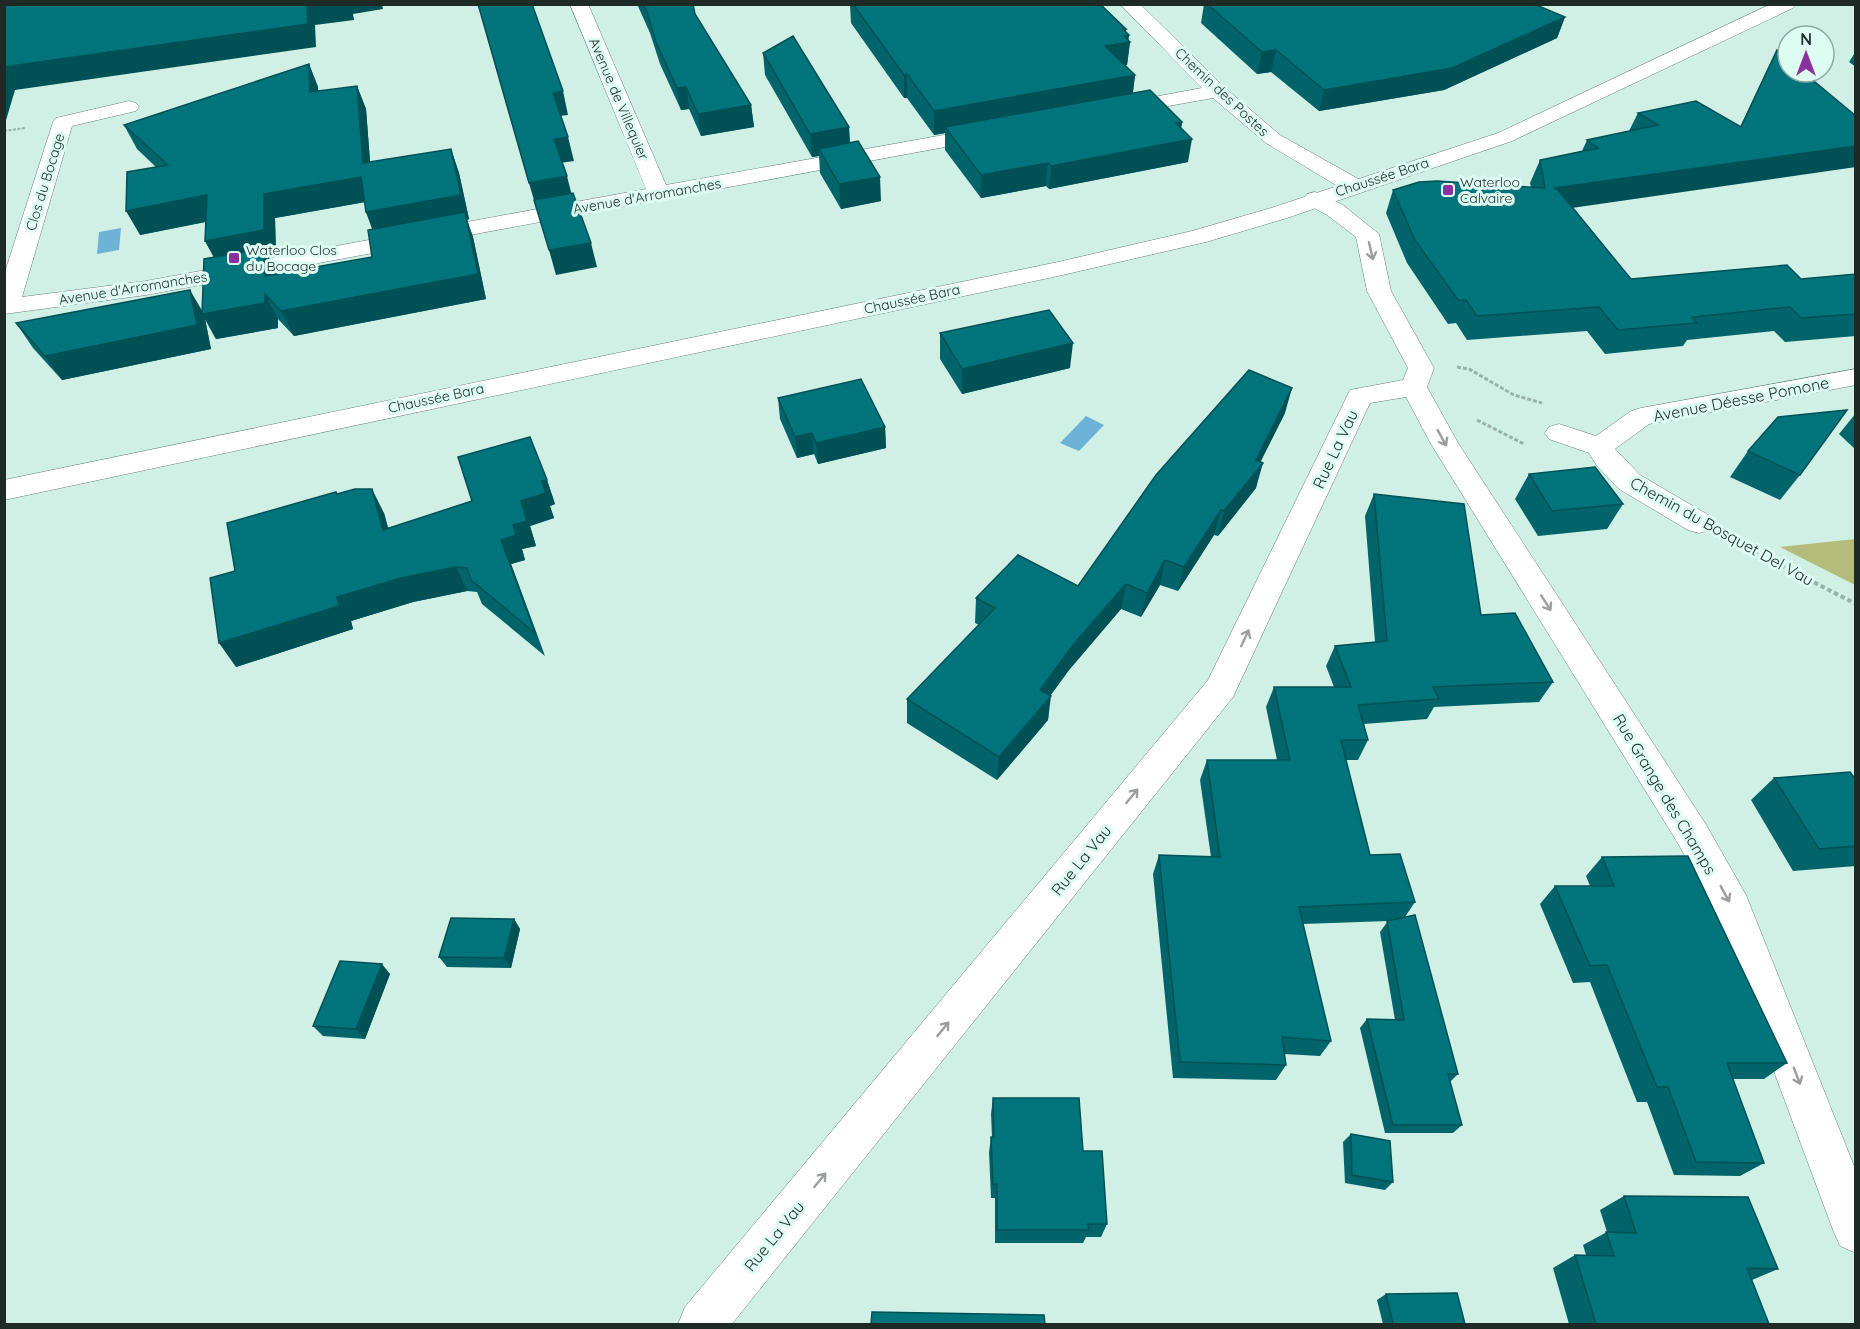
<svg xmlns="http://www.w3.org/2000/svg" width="1860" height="1329" font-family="Quicksand,sans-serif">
	<rect width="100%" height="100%" fill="#d0f0e5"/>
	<path fill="#b5bc7b" d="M1855,539V585L1780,547Z"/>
	<path fill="#6eb3d7" d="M121,228L119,250L97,254L99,232Z
		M1086,416L1104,425L1079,451L1060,443Z"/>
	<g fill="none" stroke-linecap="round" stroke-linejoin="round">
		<defs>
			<path id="minor" d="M570,4H588L666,185L988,127L995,129L998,133L995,137L988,139L146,295L4,314V275L53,122L56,118L129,101L136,103L139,107L136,111L72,126L22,297L146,281L646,189Z
				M1120,4H1140L1224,87L1280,135L1362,181L1365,186L1362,191L1354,193L1346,191L1266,143L1213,98L1118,115L1111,113L1108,109L1111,105L1202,88Z
				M1315,192L1343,205L1379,234L1391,291L1434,368L1427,387L1458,443L1705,823L1746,895L1856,1171V1253L1840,1246L1833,1230L1715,913L1679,845L1431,444L1406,397L1370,403L1233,697L732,1324H678L685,1307L1208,680L1350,390L1403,380L1408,368L1367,291L1356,237L1327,215L1307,204L1304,199L1307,194Z
				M1856,369V385L1649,424L1615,449L1640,475L1710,516L1714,523L1710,530L1699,533L1688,530L1619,489L1597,466L1589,453L1549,439L1545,433L1549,427L1559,424L1596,436L1631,411L1641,408Z"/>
			<path id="major" d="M1771,4H1796L1793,8L1512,141L1287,218L1206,242L1058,276L4,500V480L1058,262L1192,231L1271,208L1498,133Z"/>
		</defs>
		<use href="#minor" stroke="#648177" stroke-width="1"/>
		<use href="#major" stroke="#648177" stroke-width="1"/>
		<path stroke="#99b2a9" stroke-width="2" stroke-dasharray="3 1.5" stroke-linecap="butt" d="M4,131L25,128"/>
		<path stroke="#99b2a9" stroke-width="3" stroke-dasharray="4 2" stroke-linecap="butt" d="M1457,367L1469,369L1514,395L1542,403
			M1477,420L1524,444"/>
		<path stroke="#99b2a9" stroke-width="4" stroke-dasharray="4.5 3" stroke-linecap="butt" d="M1734,541L1856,604"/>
		<use href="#minor" fill="#fff" fill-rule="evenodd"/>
		<use href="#major" fill="#fff" fill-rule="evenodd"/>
	</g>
	<path fill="#00646a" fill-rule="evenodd" d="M637,4H693L695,14L751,105L754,127L701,136L689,109L681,110L660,64L650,33Z
		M850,4H1100L1126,29L1125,32L1129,35L1128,40L1130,42L1127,65H1125L1135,75L1133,93L1182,122L1181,129L1188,162L1049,189L1046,186L981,198L945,150V133L934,135L907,98H904L851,23Z
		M1204,4H1534L1565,17L1557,38L1444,90L1319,111L1271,72L1257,74L1201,23Z
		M1777,50L1856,116L1573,207L1631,279H1801L1856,274V336L1785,342L1774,331L1687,340L1683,346L1605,354L1587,331L1467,340L1456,323L1448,324L1407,263L1386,213L1393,190L1531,187L1530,183L1540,160L1582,151L1587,140L1629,131L1638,113L1740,127L1766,72Z
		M1856,51V67L1849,62Z
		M763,53L849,127L850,143L881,201L841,209L820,173L819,156L812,157L765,75Z
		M309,64L318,87V91L357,86L366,109L370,162L451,149L459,173L469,219L467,220L473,237L486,299L294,336L278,319V328L216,339L205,319L211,349L62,380L33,348L16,323L202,312L214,257L205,241L206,222L140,235L156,167L137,149L124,125ZM365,202L366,212L372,229V257L277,274L268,256L276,255L275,218Z
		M940,333L1070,368L962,394L940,359Z
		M778,398L885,427L886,448L818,464L814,454L797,458L780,419Z
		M1285,413L1260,462L1256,488L1218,536L1214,535L1178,591L1160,585L1141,617L1121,609L1069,670L1050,696L1048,720L997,780L907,723V699L979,625L975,623L976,598L1078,586Z
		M1856,413V450L1839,434Z
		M1748,451L1800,475L1780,500L1730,477Z
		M1529,474L1623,504L1607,529L1538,536L1515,499Z
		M547,480L555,504L550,506L554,518L530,526L536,546L522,549L525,560L511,564L545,656L482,604L477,592L467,591L413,602L351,621L353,629L236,667L235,571L337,494L384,513L388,528Z
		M1374,494L1481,615L1553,682L1539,702L1434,707L1427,719L1364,724L1368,740L1358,760H1346L1370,855L1415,902L1405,917L1458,1074L1450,1082L1462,1125L1453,1133H1385L1360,1028L1367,1019L1395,1020L1380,932L1388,921L1303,924L1331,1041L1320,1056L1284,1054L1286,1065L1276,1080L1173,1078L1153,874L1159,855L1211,857L1200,780L1207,760H1277L1266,707L1274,687H1334L1326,666L1335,646L1375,642L1365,516Z
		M1774,778L1856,780V866L1793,871L1751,800Z
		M1602,857L1787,1063L1764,1079H1733L1764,1163L1740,1176L1674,1175L1647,1102H1637L1590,982L1573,983L1540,904L1555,886H1590L1586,876Z
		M514,919L520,929L511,968L447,967L439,957Z
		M390,974L365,1039L323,1036L313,1026Z
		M993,1098L1083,1151L1107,1224L1101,1237H1086L1083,1243H995V1198H991L989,1152L991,1137H992L991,1114Z
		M1351,1134L1393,1182L1385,1190L1345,1183L1343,1142Z
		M1624,1196L1778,1269L1752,1280L1769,1324H1569L1553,1268L1575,1255H1586L1583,1245L1607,1232L1600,1210Z
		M1386,1294L1465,1324H1383L1377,1300Z"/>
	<path fill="#005156" d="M307,4H382L383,9L353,14L354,20L315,25L316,47L15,90L4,127V67Z
		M1565,17L1557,38L1444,90L1319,111L1324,90Z
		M1123,29H1126L1125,36L1129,35L1128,42H1130L1127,65L1103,69L1105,46Z
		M1276,50L1271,72L1257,74L1262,52Z
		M309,64L318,87L320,116L310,92Z
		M907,74V98H904V75Z
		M1135,75L1132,98L945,127V133L934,135V111Z
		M357,86L366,109L372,187L363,163Z
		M686,87L689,109L681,110L677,88Z
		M563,91L568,115L559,116L553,93Z
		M751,105L754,127L701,136L698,114Z
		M1182,122L1179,142L1192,139L1188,162L1049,189L1051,166L1176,123Z
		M849,127L850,150L819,149V156L812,157L810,134Z
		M568,137L574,161L560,163L554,139Z
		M1856,146V167L1544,212L1554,188Z
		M451,149L459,173L469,219L467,220L473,237L486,299L294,336L281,311L478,274L376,236L366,212Z
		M1048,163L1046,186L981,198V175Z
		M567,176L573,200L536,207L529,183Z
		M361,177L371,201L275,218L276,255L268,256L276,273L277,301L218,265L205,241L264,194Z
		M880,177L881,201L841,209L839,184Z
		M207,195L219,219L140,235L126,211Z
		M591,243L597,267L556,275L549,250Z
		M190,290L204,314L265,294L278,319V328L216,339L205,319L211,349L62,380L45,356Z
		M1073,343L1070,368L962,394V369Z
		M1292,388L1285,413L1254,475L1263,463L1256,488L1218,536L1224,511L1256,460Z
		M885,427L886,448L818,464L816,443Z
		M812,433L814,454L797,458L795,437Z
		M547,480L555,504L550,506L554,518L530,526L536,546L522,549L525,560L511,564L545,656L501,540L513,525L521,501L542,481Z
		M372,489L384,513L395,554L383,530Z
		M1221,510L1214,535L1178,591L1184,567Z
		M1165,560L1160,585L1141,617L1147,593Z
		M456,567L467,591L413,602L351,621L353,629L236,667L219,643L337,597L401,578Z
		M1126,584L1121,609L1069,670L1042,707L1051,696L1048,720L997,780L999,757L1040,690L1073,645Z
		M514,919L520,929L511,968L504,958Z
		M382,964L390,974L365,1039L356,1029Z"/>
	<path fill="#00747b" stroke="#005156" stroke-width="1.5" d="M4,4H307L308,24L4,67Z
		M478,4H532L563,91L553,93L568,137L554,139L567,176L529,183Z
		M643,4H693L695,14L751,105L698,114L686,87L677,88L656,42L647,12Z
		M853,4H1100L1126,29H1123L1129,35L1124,36L1130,42L1105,46L1135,75L934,111L907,74L904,75Z
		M1207,4H1534L1565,17L1452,68L1324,90L1276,50L1262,52Z
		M793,36L849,127L810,134L763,53Z
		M1777,50L1788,59V72H1803L1856,116V146L1554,188L1557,189L1631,279L1787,265L1801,279L1856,274V314L1801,318L1790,307L1692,317L1697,323L1618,330L1599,307L1477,316L1466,300H1458L1415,240L1393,190L1419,182L1437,181L1545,188L1540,160L1598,148L1587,140L1658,125L1638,113L1696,101L1741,127Z
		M309,64L310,92L357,86L363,163L451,149L461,195L366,212L361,177L264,194V230L205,241L207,195L126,211L127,172L168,165L124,125Z
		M1150,90L1182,122L1176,123L1192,139L1051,166L1048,163L981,175L945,127Z
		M858,141L880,177L839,184L819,149Z
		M573,193L591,243L549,250L534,200Z
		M465,212L478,274L281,311L265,294V303L202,314L204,259L264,248L265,276L372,257L368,230Z
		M190,290L197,325L45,356L16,323Z
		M1049,310L1073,343L962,369L940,333Z
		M1249,370L1292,388L1256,460L1263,463L1224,511L1221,510L1184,567L1165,560L1147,593L1126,584L1073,645L1040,690L1051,696L999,757L907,699L995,608L976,598L1018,555L1078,586L1156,475Z
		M861,379L885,427L816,443L812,433L795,437L778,398Z
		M1847,410L1800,475L1748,451L1778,417Z
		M530,437L547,480L542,481L546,493L521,501L527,521L513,525L516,535L501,540L535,633L471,580L467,568L456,567L401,578L337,597L339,606L219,643L210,578L235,571L227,523L336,492L337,494L355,489H372L383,530L472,501L458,457Z
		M1595,467L1623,504L1552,511L1529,474Z
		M1374,494L1464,504L1481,615L1515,613L1553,682L1433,687L1439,699L1358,705L1368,740H1341L1370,855L1400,854L1415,902L1299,907L1331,1041L1282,1037L1286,1065L1180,1062L1159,855L1220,857L1207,760H1290L1274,687H1351L1335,646L1387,641Z
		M1850,772L1856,780V846L1819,849L1774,778Z
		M1688,856L1787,1063H1727L1764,1163L1696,1162L1668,1087H1657L1607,965L1590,966L1555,886H1614L1602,857Z
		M1415,915L1458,1074H1448L1462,1125H1393L1367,1019L1404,1020L1387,921Z
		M451,918L514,919L504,958L439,957Z
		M340,961L382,964L356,1029L313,1026Z
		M993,1098H1079L1083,1151H1102L1107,1224H1088L1089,1230H997V1184H993L991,1137H994Z
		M1351,1134L1390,1141L1393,1182L1352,1175Z
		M1624,1196L1748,1197L1778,1269L1747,1268L1769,1324H1596L1575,1255L1614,1256L1606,1232L1636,1233Z
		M1457,1293L1465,1324H1393L1386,1294Z
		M872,1312L1044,1315L1045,1324H871Z"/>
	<defs><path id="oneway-shaft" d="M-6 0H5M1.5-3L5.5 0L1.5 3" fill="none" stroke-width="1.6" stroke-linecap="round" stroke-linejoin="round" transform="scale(1.5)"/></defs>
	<g stroke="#9a9f9d">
		<use href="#oneway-shaft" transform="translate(1371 251) rotate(77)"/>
		<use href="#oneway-shaft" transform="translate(1442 438) rotate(61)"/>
		<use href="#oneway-shaft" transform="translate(1546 603) rotate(58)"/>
		<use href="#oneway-shaft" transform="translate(1245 638) rotate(-65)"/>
		<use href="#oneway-shaft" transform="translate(1132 796) rotate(-51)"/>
		<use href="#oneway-shaft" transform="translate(1725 894) rotate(61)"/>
		<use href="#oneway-shaft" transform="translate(943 1029) rotate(-51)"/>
		<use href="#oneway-shaft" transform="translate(1797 1076) rotate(69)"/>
		<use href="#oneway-shaft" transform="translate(820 1180) rotate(-51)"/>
	</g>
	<g fill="#8a319d" stroke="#ddfdf2" stroke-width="2">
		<rect x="1442" y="184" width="12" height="12" rx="3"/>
		<rect x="228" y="252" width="12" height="12" rx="3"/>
	</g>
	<g text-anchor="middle" stroke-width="6" stroke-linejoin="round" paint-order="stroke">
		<g font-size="14" fill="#1e2a26" stroke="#ddfdf2">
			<text transform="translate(1222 92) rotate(43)" y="5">Chemin des Postes</text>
			<text transform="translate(619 99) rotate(67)" y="5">Avenue de Villequier</text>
			<text transform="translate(1382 177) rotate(-18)" y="5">Chaussée Bara</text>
			<text transform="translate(45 182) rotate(-73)" y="5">Clos du Bocage</text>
			<text transform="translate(647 196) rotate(-10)" y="5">Avenue d'Arromanches</text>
			<text transform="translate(133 288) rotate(-9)" y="5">Avenue d'Arromanches</text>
			<text transform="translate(912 299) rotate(-12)" y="5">Chaussée Bara</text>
			<text transform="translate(436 398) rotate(-12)" y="5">Chaussée Bara</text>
		</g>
		<g font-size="14" fill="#1e2a26" stroke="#ddfdf2" text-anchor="start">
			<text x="1460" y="187">Waterloo<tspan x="1460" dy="16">Calvaire</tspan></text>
			<text x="246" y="255">Waterloo Clos<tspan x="246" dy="16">du Bocage</tspan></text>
		</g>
		<g font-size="16" fill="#1e2a26" stroke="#ddfdf2">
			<text transform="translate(1741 399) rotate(-11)" y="6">Avenue Déesse Pomone</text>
			<text transform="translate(1335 449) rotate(-65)" y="6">Rue La Vau</text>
			<text transform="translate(1722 531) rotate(29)" y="6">Chemin du Bosquet Del Vau</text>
			<text transform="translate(1665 794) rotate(59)" y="6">Rue Grange des Champs</text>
			<text transform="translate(1081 860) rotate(-51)" y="6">Rue La Vau</text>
			<text transform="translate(774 1236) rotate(-51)" y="6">Rue La Vau</text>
		</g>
	</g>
	<rect width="1860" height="1329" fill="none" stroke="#1e2a26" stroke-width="12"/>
	<g transform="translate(1806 54)"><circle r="28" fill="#ddfdf2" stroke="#91a9a0" stroke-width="1.5"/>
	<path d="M0-4.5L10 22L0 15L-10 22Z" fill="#8a319d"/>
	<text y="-9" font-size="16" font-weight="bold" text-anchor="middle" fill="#1e2a26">N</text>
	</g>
</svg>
